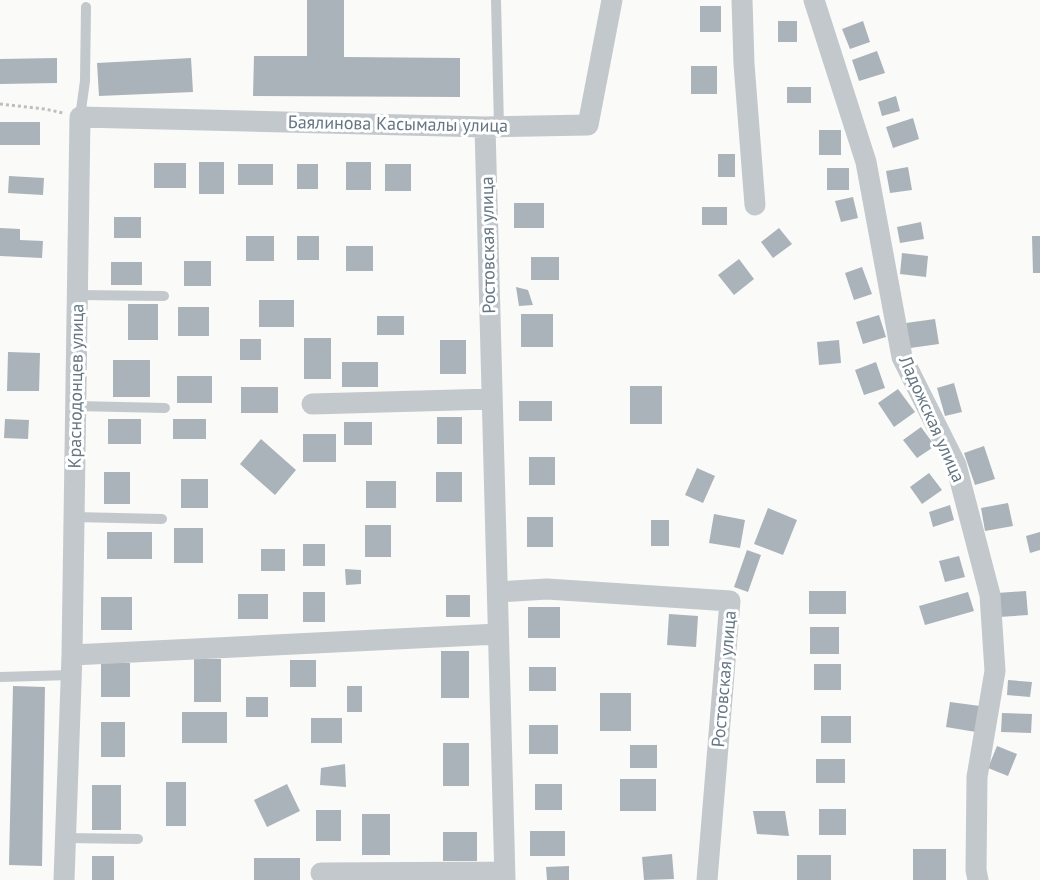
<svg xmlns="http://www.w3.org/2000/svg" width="1040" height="880" font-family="'PT Sans',sans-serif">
	<rect width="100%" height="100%" fill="#fafaf8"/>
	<path fill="#aab3b9" d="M307,0H344V57L460,58V97L253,96L254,56H307Z
		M700,6H721V32H700Z
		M778,21H797V42H778Z
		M863,21L870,42L850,49L842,29Z
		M877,51L885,73L859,81L852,60Z
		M57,58V83L0,84V59Z
		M191,58L193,92L99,96L97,63Z
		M691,66H717V94H691Z
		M787,87H811V103H787Z
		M896,96L900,111L882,116L878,102Z
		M913,118L919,139L893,148L886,127Z
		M0,122H40V145H0Z
		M819,130H841V155H819Z
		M718,154H735V177H718Z
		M199,162H224V194H199Z
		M346,162H371V190H346Z
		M154,163H186V188H154Z
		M238,164H273V185H238Z
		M297,164H318V189H297Z
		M385,164H411V191H385Z
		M908,167L912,190L890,193L886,171Z
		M827,168H849V190H827Z
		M9,176L44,178L43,195L8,193Z
		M853,197L858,218L841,222L835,201Z
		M514,203H544V228H514Z
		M702,207H727V225H702Z
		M114,217H141V238H114Z
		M921,222L924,239L900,243L897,227Z
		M0,228L20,229V240L43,241L42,258L0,256Z
		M779,228L792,244L773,258L761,242Z
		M246,236H274V261H246Z
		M297,236H319V260H297Z
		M1032,236H1040V273H1033Z
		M346,246H373V271H346Z
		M902,253L928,256L926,277L900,274Z
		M531,257H559V280H531Z
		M739,259L754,279L734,295L718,275Z
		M184,261H211V286H184Z
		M111,262H142V285H111Z
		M862,267L872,294L854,300L845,273Z
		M516,287L528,290L533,305L519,306Z
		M259,300H294V327H259Z
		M128,304H158V340H128Z
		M178,307H209V336H178Z
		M521,314H553V347H521Z
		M879,315L886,337L863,344L856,322Z
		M377,316H404V335H377Z
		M935,319L939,344L910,348L906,323Z
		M304,338H331V379H304Z
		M240,339H261V360H240Z
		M440,340H466V374H440Z
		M839,340L841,363L819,365L817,342Z
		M8,352L40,353L39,391H7Z
		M113,360H150V397H113Z
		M342,362H378V387H342Z
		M876,362L885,388L864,395L855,370Z
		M177,376H212V403H177Z
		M954,383L962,412L945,416L937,388Z
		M630,386H662V424H630Z
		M241,387H278V413H241Z
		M898,389L915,412L894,427L878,403Z
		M519,401H552V421H519Z
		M437,417H462V444H437Z
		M5,419L29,420L28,439L4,438Z
		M108,419H141V444H108Z
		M173,419H206V439H173Z
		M344,422H372V445H344Z
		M921,427L935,446L917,458L903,440Z
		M303,434H336V462H303Z
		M261,439L296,470L275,495L240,464Z
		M984,446L995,479L975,485L964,453Z
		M529,457H555V485H529Z
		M697,468L715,476L703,503L685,495Z
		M104,472H130V504H104Z
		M436,472H462V502H436Z
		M929,473L942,490L922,504L910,487Z
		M181,479H208V508H181Z
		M366,481H396V508H366Z
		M1008,503L1013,526L985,531L981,508Z
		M950,505L954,520L933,527L929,512Z
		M768,508L797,520L783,555L754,544Z
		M714,514L745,520L740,548L709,543Z
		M527,517H553V547H527Z
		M651,520H669V546H651Z
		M365,525H391V557H365Z
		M174,528H203V563H174Z
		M107,532H152V559H107Z
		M1040,532V550L1030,553L1026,536Z
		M303,544H325V566H303Z
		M261,549H285V571H261Z
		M747,550L761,555L748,592L734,587Z
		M959,556L965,577L945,582L939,561Z
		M345,569L361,570V584L346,585Z
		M809,591H846V614H809Z
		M1026,591L1028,615L999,617L997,593Z
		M303,592H325V622H303Z
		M968,592L974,611L925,625L919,606Z
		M238,594H268V619H238Z
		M446,595H470V617H446Z
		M101,597H132V630H101Z
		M528,607H560V638H528Z
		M669,614L698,616L696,647L667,645Z
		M810,627H839V654H810Z
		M441,651H469V698H441Z
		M194,659H221V702H194Z
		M290,660H316V687H290Z
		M101,663H130V697H101Z
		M814,664H841V690H814Z
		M529,667H556V691H529Z
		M1008,680L1032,682L1030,697L1007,695Z
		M13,686L45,687L42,866L9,865Z
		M347,686H362V712H347Z
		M600,693H631V731H600Z
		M246,697H268V717H246Z
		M950,702L980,706L976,732L946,727Z
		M182,712H227V743H182Z
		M1002,713L1032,714L1031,733L1001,732Z
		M821,716H851V743H821Z
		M311,718H342V743H311Z
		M101,722H125V757H101Z
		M529,725H558V754H529Z
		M443,743H469V786H443Z
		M630,745H657V768H630Z
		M997,746L1017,754L1008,776L988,768Z
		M816,759H845V783H816Z
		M345,764L346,787L320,785L321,768Z
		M620,779H656V811H620Z
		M166,782H186V826H166Z
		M287,784L300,811L267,827L254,800Z
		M535,784H562V810H535Z
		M92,785H121V830H92Z
		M819,809H846V835H819Z
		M316,810H341V841H316Z
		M753,811H785L789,836L757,834Z
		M362,814H390V855H362Z
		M530,831H565V856H530Z
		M443,832H477V861H443Z
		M913,849H946V880H913Z
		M672,854L674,879L644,880L642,857Z
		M797,855H831V880H797Z
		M92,856H114V880H92Z
		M254,858H300V880H254Z
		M569,866V880H547L546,867Z"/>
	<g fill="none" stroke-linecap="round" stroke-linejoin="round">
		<path stroke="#bbbfc2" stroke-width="3" stroke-dasharray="3 3" stroke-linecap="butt" d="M0,104L45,109L63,113"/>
		<path stroke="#c3c8cc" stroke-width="10" d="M496,0L499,127
			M80,117L85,81L86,7
			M77,295L164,296
			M76,406L165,408
			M74,517L162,519
			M0,677L71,675
			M66,838L138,839"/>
		<path stroke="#c3c8cc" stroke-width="21" d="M742,0L744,64L755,205
			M814,0L866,162L902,357L956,465L990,595L995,671L977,777L976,870L978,880
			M485,127L505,880
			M312,404L492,399
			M498,592L547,589L730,601L707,880
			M72,655L498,634
			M321,873L504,872
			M64,880L72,655L80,117L485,127L588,125L612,0"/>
	</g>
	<g text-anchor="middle" stroke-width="6" stroke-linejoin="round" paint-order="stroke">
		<g font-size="18" fill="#657683" stroke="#fff">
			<text transform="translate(398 124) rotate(1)" y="6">Баялинова Касымалы улица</text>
			<text transform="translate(488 245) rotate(-91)" y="6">Ростовская улица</text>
			<text transform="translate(76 386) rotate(-89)" y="6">Краснодонцев улица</text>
			<text transform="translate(932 419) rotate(66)" y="6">Ладожская улица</text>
			<text transform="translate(724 679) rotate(-85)" y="6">Ростовская улица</text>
		</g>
	</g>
</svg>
